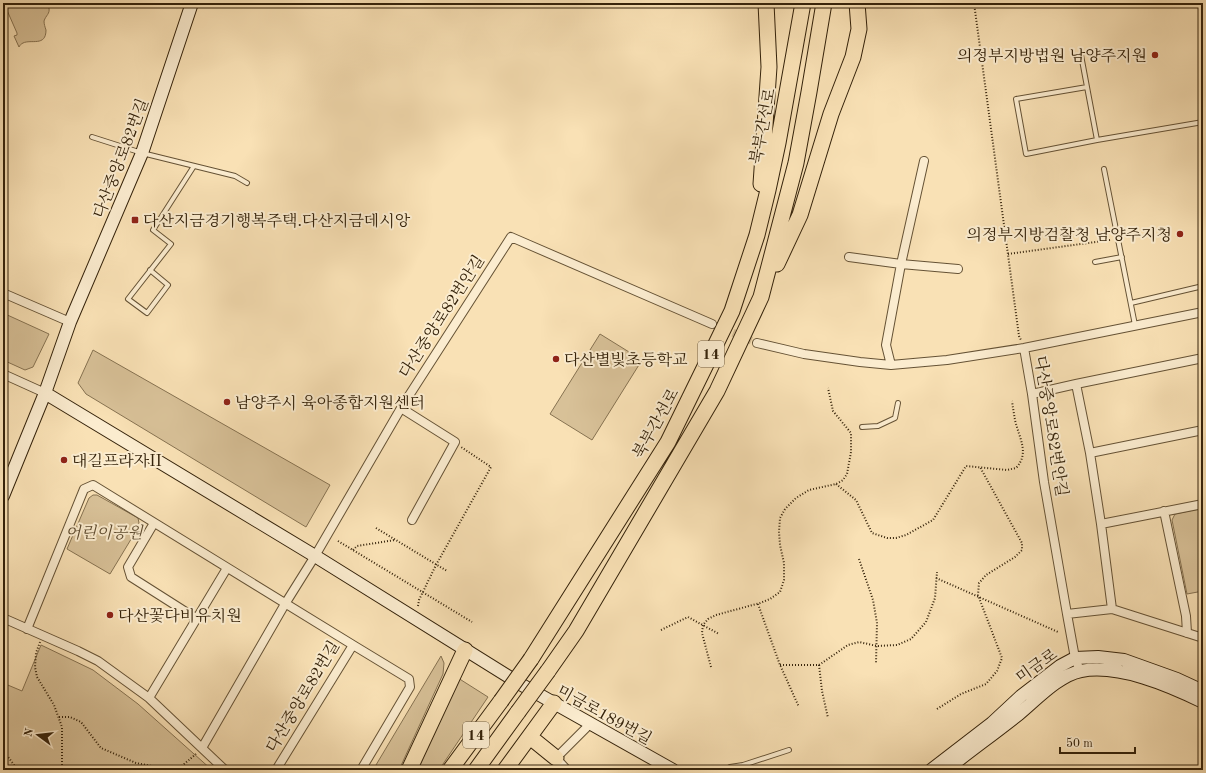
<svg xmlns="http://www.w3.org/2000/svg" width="1206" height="773" font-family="'Old Standard TT','Noto Serif KR',serif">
	<rect width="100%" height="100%" fill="#f9e1b5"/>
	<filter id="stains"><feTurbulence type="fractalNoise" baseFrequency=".005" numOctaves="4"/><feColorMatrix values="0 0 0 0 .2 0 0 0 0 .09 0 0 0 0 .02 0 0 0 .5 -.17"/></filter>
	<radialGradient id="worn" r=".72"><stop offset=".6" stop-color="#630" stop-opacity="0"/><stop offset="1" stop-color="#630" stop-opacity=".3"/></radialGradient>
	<path fill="#d8c198" stroke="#867251" d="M17,3H32L37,5L44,4L49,8C50,14 46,15 44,21C44,24 45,27 46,30C46,47 31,39 23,43C21,44 20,45 19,47L14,36L17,35V33L6,8Z
		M3,313L49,334L33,367L25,370L3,360Z
		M600,334L642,360L592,440L550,414Z
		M93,350L330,485L306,527L86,394L78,383Z
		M93,495H97L138,518L139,523L136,531L110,574L67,549L89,498Z
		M1203,508V591L1187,594L1172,520L1175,514Z
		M41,645L93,670L138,704L212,770H3V683L22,691Z
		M441,656L444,663L443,674L399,770H373Z
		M458,678L488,697L439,770H417Z"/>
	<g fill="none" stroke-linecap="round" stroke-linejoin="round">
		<path stroke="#d2bb93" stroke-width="8" stroke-dasharray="8 4" stroke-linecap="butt" d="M722,328L757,343"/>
		<defs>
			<path id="lane" d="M1081,55L1097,140L1203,122
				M1087,87L1016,99L1026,154L1097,140
				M92,137L142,153L235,176L247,183
				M1104,169L1135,325
				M1095,262L1122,257
				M150,270L168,285L147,313L128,299L171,244L153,230L194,166
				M1131,303L1203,286
				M862,427L878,426L895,418L898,403
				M726,770L730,767L743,765L742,770
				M738,770L743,765L789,750"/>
			<path id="street" d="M849,257L901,264L958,269
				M3,293L70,322
				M757,343L804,354L860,362L891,365L947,360L1024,348L1203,312
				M1024,348L1032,394L1044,482L1067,614L1112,609L1203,638
				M891,365L886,345L901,264L924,161
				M3,374L45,393
				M1076,384L1090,453L1101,524L1112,609
				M1032,394L1076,384L1203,358
				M401,408L455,442L412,520
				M1090,453L1203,430
				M1164,511L1186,616L1187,633
				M154,523L128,567L131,577L197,619
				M1101,524L1203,504
				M1067,614L1075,658L1080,671
				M3,618L78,651L98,661L149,698L225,770
				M27,629L84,489L93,485L353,645L276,770
				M353,645L409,679L410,687L361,770
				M149,698L227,568
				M202,748L285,604L315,556L401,408L511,237L712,324
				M567,770L556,758L590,724"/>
			<path id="secondary" d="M45,393L315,556L522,685L673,770
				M3,496L45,393L70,322L142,153L192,3
				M931,770L992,723L1021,696L1060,666L1075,658L1098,657L1124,660L1177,679L1203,691
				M946,770C970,751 995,733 1019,714C1036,700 1059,675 1081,671C1119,664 1168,685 1203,702"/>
			<path id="highway" d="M761,184L769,67L766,3
				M777,264L800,215L831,114L853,57L859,29L857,3
				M531,659L668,442L715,346L732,311L757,235L768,190L778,143L803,3
				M548,671L576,631L717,391L761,297L796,163L809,92L824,3
				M530,737L556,758
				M409,770L465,650
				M450,770L501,701
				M476,770L518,712
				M505,770L554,703"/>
		</defs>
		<use href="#lane" stroke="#655235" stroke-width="6"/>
		<use href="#street" stroke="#655235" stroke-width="10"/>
		<use href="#secondary" stroke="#34220a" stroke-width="14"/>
		<use href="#highway" stroke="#34220a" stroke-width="17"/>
		<path stroke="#34220a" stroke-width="2" stroke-dasharray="1 2" stroke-linecap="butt" d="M974,3L1019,336L1021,340
			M1008,254L1110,240
			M836,484L856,500L872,533L887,538H896L906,535L933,520L966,466L1007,470L1016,468C1030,453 1019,438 1015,420C1014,414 1013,408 1012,401
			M376,528L447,571
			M338,541L472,622
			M353,550L357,546L395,540
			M859,559L873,600L877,623L876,663
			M936,578L1058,632
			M758,604L780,665L799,707
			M418,606L419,600L436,565L491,467L461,447
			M661,630L688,617L719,634
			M40,642L36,653L35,667L37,677L54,705L62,727V770
			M780,665H819L848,645L859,642L877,646L897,645L911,639L926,622L935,598L937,572
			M819,665L822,691L828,718
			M711,667L702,633L703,625L708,619L716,615L760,603L770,599L780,592L784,580V563L780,545L779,532L780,518L785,509L796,498L809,490L836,484L843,480L847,474L851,452V433L833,411L828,388
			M937,709L961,694L986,684L997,671L1002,658L978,595L979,583L986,575L1015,557L1022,550V543L980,467
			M59,717H70L81,722L101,748L136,763L162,768L167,770
			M3,750L17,769
			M3,767L29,770
			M177,770L196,754"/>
		<use href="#lane" stroke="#fbeccf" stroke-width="4"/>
		<use href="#street" stroke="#fbeccf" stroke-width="8"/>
		<use href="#secondary" stroke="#fbeccf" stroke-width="12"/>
		<use href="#highway" stroke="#f9e1b5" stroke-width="15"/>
		<defs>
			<path id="highway-bridge" d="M501,701L531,659
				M518,712L548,671"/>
		</defs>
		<use href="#highway-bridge" stroke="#34220a" stroke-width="17" stroke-linecap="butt"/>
		<use href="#highway-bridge" stroke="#f9e1b5" stroke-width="15"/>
	</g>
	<g fill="#8f2418" stroke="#fbeccf" stroke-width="1.5">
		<circle cx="1155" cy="55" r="4"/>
		<rect x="131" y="216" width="8" height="8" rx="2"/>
		<circle cx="1180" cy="234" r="4"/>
		<circle cx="556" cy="359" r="4"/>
		<circle cx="227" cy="402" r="4"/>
		<circle cx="64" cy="460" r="4"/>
		<circle cx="110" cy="615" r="4"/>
	</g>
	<g text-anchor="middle" stroke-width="4" stroke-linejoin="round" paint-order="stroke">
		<g fill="#fbeccf" stroke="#705f45" stroke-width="1">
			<rect x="698" y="341" width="26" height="26" rx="3"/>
			<rect x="463" y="722" width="26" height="26" rx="3"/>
		</g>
		<g font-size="15" font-weight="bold" fill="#34220a">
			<text x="711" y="359">14</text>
			<text x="476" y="740">14</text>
		</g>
		<g font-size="16" fill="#34220a" stroke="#fbeccf" text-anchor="start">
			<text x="1147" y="61" text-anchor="end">의정부지방법원 남양주지원</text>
			<text x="143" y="226">다산지금경기행복주택.다산지금데시앙</text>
			<text x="1172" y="240" text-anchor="end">의정부지방검찰청 남양주지청</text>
			<text x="564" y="365">다산별빛초등학교</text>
			<text x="235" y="408">남양주시 육아종합지원센터</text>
			<text x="72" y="466">대길프라자II</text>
			<text x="118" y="621">다산꽃다비유치원</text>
		</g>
		<g font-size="16" fill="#34220a" stroke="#fbeccf">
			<text transform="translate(762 126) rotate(-79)" y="6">북부간선로</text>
			<text transform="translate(120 158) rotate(-69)" y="6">다산중앙로82번길</text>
			<text transform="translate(441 316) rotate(-57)" y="6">다산중앙로82번안길</text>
			<text transform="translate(655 423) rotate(-61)" y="6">북부간선로</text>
			<text transform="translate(1052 426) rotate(81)" y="6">다산중앙로82번안길</text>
			<text transform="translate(1036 665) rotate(-35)" y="6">미금로</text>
			<text transform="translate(302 696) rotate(-59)" y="6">다산중앙로82번길</text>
			<text transform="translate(605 714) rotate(29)" y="6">미금로189번길</text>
		</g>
		<g font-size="16" font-style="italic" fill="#5d4a2e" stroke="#fbeccf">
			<text x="104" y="538">어린이공원</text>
		</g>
	</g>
	<rect width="1206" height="773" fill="none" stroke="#f9e1b5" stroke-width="16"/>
	<rect x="4" y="4" width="1198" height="765" fill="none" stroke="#34220a" stroke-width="2"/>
	<rect x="8" y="8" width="1190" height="757" fill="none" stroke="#34220a"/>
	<g transform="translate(38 735) rotate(285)" stroke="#fbeccf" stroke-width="3" paint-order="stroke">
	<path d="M0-3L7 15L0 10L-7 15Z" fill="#34220a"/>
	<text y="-6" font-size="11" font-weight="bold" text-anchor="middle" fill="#34220a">N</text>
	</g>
	<path d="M1060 747v6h75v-6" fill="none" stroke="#34220a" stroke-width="2"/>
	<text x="1066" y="747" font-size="12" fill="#34220a" stroke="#fbeccf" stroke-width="3" paint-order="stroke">50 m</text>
	<rect width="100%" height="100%" filter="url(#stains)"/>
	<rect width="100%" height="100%" fill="url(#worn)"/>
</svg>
